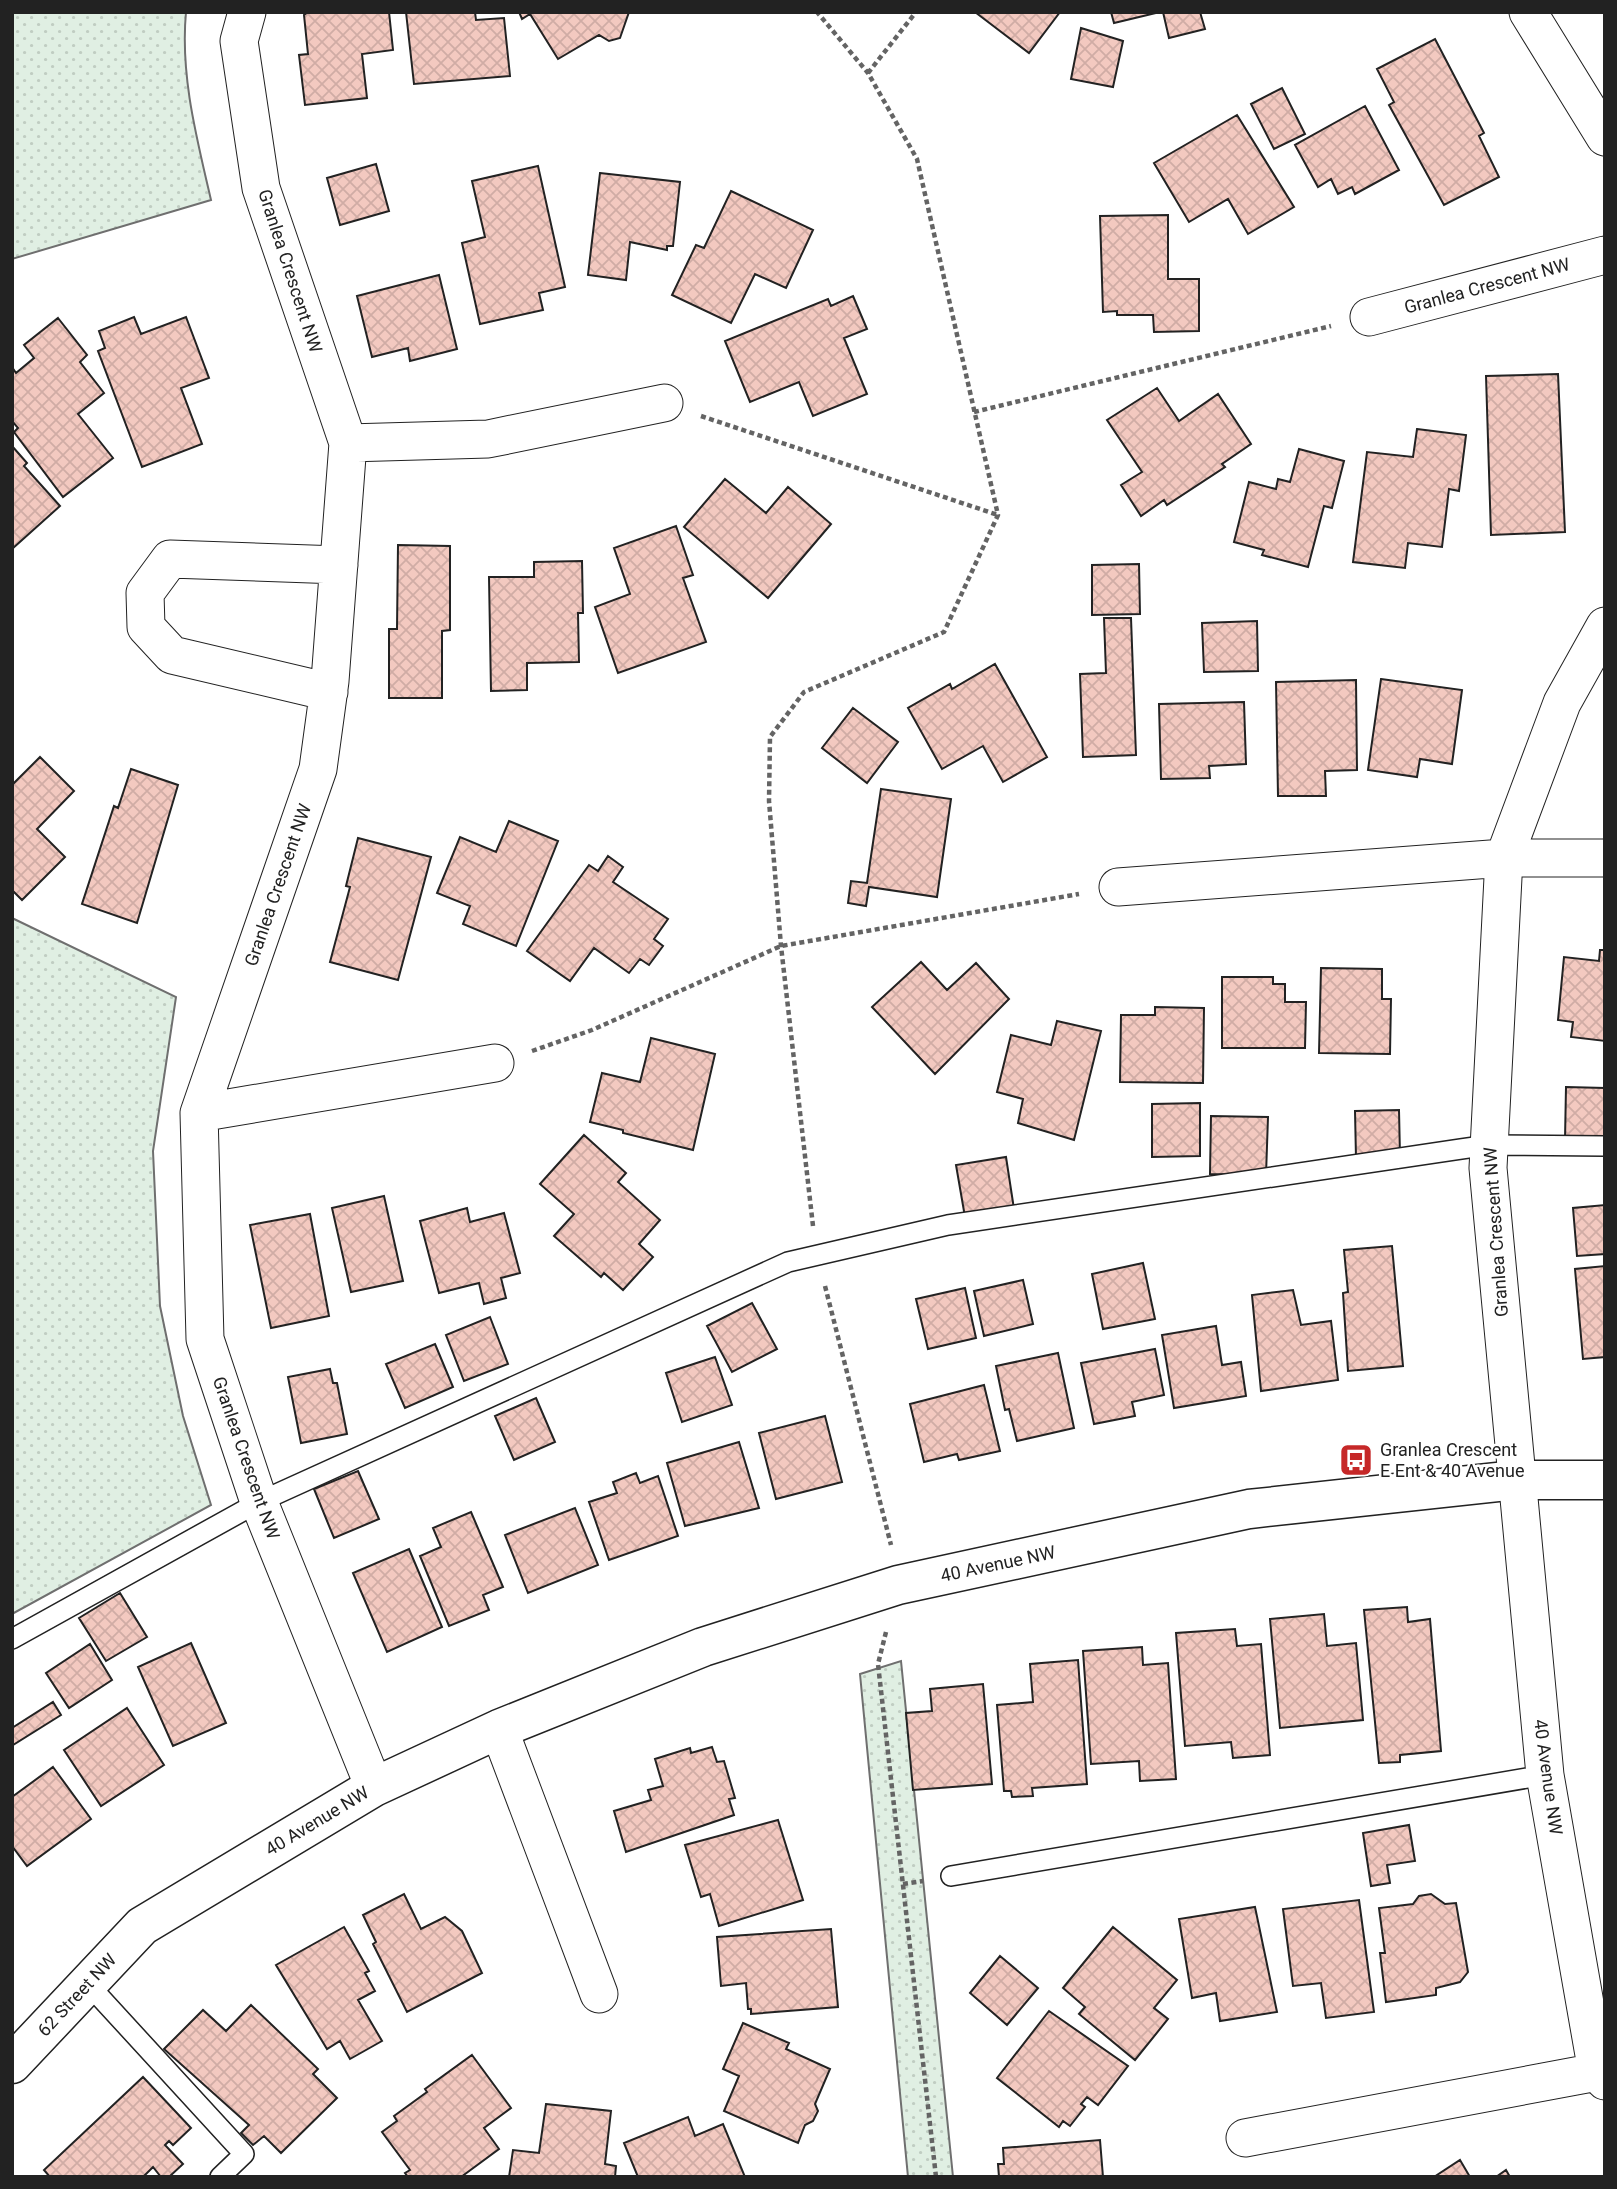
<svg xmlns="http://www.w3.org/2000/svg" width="1617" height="2189" font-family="Roboto,sans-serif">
	<defs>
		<pattern id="grass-dots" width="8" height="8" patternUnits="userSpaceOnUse" patternTransform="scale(1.75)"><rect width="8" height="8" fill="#e0efe3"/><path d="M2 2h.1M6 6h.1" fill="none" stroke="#c0cdc2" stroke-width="1.8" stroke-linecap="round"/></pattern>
		<pattern id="building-cross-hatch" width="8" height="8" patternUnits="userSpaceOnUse" patternTransform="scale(1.75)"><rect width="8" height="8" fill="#f3c9c0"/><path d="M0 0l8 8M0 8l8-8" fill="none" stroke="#d0aca5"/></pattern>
	</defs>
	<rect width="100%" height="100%" fill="#fff"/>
	<path fill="url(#grass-dots)" stroke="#6f6f6f" stroke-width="2" d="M12,12H186C180,76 197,139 211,200L12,259Z
		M12,918L176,997L153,1151L160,1306L183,1416L211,1505L12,1614Z
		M901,1661L953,2177H908L860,1674Z"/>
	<path fill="url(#building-cross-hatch)" stroke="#222" stroke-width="2" d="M308,12H389L393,50L362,54L367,98L305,105L299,55L308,54L304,15Z
		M406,12H475L476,20L504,18L510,76L414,84Z
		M519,12H629L620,38L609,41L599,35L558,59L530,14L522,19Z
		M975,12H1060L1029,53Z
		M1111,12H1160L1114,23Z
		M1163,12H1200L1205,29L1169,38Z
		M1081,28L1123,41L1113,87L1071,79Z
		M1435,39L1484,133L1479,136L1499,177L1444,205L1389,105L1394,102L1377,69Z
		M1282,88L1305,134L1274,149L1251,104Z
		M1365,106L1399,170L1355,194L1352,187L1338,194L1331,179L1318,187L1295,145Z
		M1237,115L1294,207L1248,234L1228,199L1189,222L1154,163Z
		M376,164L389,211L340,225L327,178Z
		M538,166L565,287L539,293L543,310L480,324L462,243L485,237L472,181Z
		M600,173L680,182L673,246H667V250L630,242L626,280L588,275Z
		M731,191L813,230L786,288L755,274L731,323L672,295L696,245L704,248Z
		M1168,215V279H1199V331L1154,332L1153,315H1117V311L1103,312L1100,216Z
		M439,275L457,349L410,361L408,348L372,357L357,296Z
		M853,296L867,329L844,338L867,394L813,416L799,382L750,402L725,341L828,299L831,306Z
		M134,317L141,334L186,317L209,378L181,388L202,444L142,467L98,351L105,348L99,331Z
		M58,318L87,355L80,362L104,393L78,414L113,458L63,497L14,432L18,428L12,421V367L16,373L34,358L24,345Z
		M1558,374L1565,532L1491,535L1486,376Z
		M1157,388L1179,421L1218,394L1251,444L1222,464L1225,467L1167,505L1164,500L1141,516L1121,485L1142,472L1107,420Z
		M1417,429L1466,435L1459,491L1449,489L1442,547L1408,543L1405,568L1353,562L1367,452L1413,457Z
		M12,446L27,463L24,466L60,506L12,549Z
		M1299,449L1344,461L1332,508L1324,506L1308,567L1262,555L1264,550L1234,542L1249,482L1276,489L1278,479L1290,482Z
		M725,479L766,513L788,487L831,524L768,598L684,527Z
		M676,526L693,575L683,578L706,642L618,673L595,607L630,594L614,548Z
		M398,545L450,546V630L442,631V698H389V629H397Z
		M582,561L583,613H578L579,662L527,663V690L491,691L489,577H534V562Z
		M1139,564L1140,614L1092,615V565Z
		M1104,618H1131L1136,755L1083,757L1080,674L1106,673Z
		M1257,621L1258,671L1204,672L1202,623Z
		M995,664L1047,757L1003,782L983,746L942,769L908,708L950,684L952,689Z
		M1381,679L1462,690L1452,764L1420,759L1417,777L1368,770Z
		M1356,680L1357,770L1325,771L1326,796H1278L1276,682Z
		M1244,702L1246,764L1209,766L1210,778L1161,779L1159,704Z
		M853,708L898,742L867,783L822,748Z
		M40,757L74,791L37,829L65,857L22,900L12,890V785Z
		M131,769L178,785L137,923L82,904L114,806L118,808Z
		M881,789L951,799L937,897L869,887L866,906L848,903L851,881L867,883Z
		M509,821L558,841L516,946L463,924L470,906L437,893L460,837L496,852Z
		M358,838L431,857L398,980L330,962L350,887L346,886Z
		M608,856L623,867L613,882L668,919L654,939L663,946L649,965L640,959L629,973L594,948L570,981L527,951L589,865L598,871Z
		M1600,950H1605V1041L1571,1037L1573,1022L1558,1020L1564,957L1599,961Z
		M921,962L947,990L976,963L1009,999L935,1074L872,1007Z
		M1321,968L1382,969V999H1391L1390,1054L1319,1053Z
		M1222,977H1273V984H1285V1002H1306L1305,1048H1222Z
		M1155,1007L1204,1008L1203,1083L1120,1082L1121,1015H1155Z
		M1057,1021L1101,1031L1074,1140L1018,1123L1023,1099L997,1092L1011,1035L1051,1045Z
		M651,1038L715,1054L693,1150L623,1133V1130L590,1122L602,1073L640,1082Z
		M1566,1087L1605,1088V1141L1565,1140Z
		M1200,1103V1156L1152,1157V1104Z
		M1399,1110L1400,1156L1356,1158L1355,1111Z
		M1211,1116L1268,1117L1266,1175L1210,1174Z
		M584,1135L626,1173L618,1182L660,1220L639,1244L653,1257L623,1290L604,1273L601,1277L554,1236L574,1214L540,1184Z
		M1006,1157L1014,1209L965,1217L956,1165Z
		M384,1196L403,1281L351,1292L332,1208Z
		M1605,1205V1254L1577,1256L1573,1208Z
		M467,1208L470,1222L504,1213L520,1273L501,1278L506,1298L484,1304L479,1283L439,1293L420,1221Z
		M310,1214L329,1316L271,1328L250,1225Z
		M1392,1246L1403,1366L1348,1371L1343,1293L1348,1292L1344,1250Z
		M1143,1263L1155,1319L1103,1329L1092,1274Z
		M1605,1266V1357L1583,1359L1575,1269Z
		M1023,1280L1033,1324L984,1336L974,1291Z
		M965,1288L976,1338L928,1349L916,1299Z
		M1293,1290L1301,1325L1331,1321L1338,1380L1261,1391L1252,1295Z
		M752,1303L777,1349L732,1372L707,1326Z
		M490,1317L508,1364L464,1381L446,1335Z
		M1216,1326L1222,1365L1241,1362L1246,1396L1174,1408L1162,1335Z
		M435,1344L453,1387L405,1408L386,1364Z
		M1155,1349L1164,1395L1132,1402L1135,1416L1094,1424L1081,1363Z
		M1058,1353L1074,1428L1017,1441L1009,1409L1005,1410L996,1366Z
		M715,1357L732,1405L682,1422L666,1373Z
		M330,1369L333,1383H337L347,1434L301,1443L288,1377Z
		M984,1385L1000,1451L959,1460L957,1454L924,1462L910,1404Z
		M536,1398L555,1442L514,1460L495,1416Z
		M825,1416L842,1482L776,1499L759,1433Z
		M739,1442L759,1508L685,1526L667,1463Z
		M358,1471L379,1519L334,1538L314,1489Z
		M636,1473L640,1483L658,1476L678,1536L609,1560L589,1502L617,1493L613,1482Z
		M575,1508L598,1565L528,1593L505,1535Z
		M471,1512L503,1587L483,1595L489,1610L449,1626L420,1556L441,1547L433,1528Z
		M409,1549L442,1627L387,1652L353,1573Z
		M120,1593L147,1637L106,1661L79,1618Z
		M1407,1607L1408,1622L1430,1619L1441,1751L1400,1755V1762L1379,1763L1364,1610Z
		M1324,1614L1327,1646L1356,1643L1363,1720L1280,1728L1270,1619Z
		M1235,1629L1237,1646L1261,1644L1270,1755L1233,1758L1231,1742L1185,1746L1176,1633Z
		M191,1643L226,1723L173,1746L138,1667Z
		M90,1644L112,1680L69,1708L46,1673Z
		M1142,1647L1143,1665L1168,1663L1176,1779L1140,1781L1139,1761L1091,1764L1083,1651Z
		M1078,1660L1087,1784L1032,1788L1033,1796L1012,1797L1011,1791H1004L997,1705L1033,1702L1030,1664Z
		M983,1684L992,1784L913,1790L906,1713L932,1711L930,1689Z
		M53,1702L61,1715L13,1745L12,1728Z
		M127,1708L164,1765L101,1806L64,1750Z
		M712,1747L717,1762L724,1761L735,1798L729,1799L734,1815L626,1852L614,1811L651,1800L648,1790L663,1786L655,1759L690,1748L691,1753Z
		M53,1767L91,1819L27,1866L12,1846V1797Z
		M778,1820L803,1900L719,1926L710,1894L701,1897L685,1845Z
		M1409,1825L1415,1861L1387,1865L1390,1883L1371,1886L1363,1833Z
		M404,1894L421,1929L445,1917L462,1931L482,1973L407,2012L373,1944L376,1942L363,1915Z
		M1431,1894L1445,1904L1456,1903L1468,1972L1460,1982L1436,1988V1995L1386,2002L1380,1953H1385L1379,1908L1413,1904L1419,1896Z
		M1359,1900L1374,2012L1326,2018L1321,1983L1293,1986L1283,1909Z
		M1255,1907L1277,2012L1220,2021L1216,1993L1192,1998L1179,1919Z
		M344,1927L369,1971L365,1973L375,1991L358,2000L382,2041L350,2059L340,2041L327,2049L276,1965Z
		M1113,1927L1177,1980L1154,2008L1168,2019L1135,2060L1079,2014L1085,2007L1063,1988Z
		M831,1929L838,2007L751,2014V2009H748L746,1983L721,1986L717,1937Z
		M1000,1956L1038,1988L1007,2025L970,1993Z
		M251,2005L318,2069L313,2074L337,2098L281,2153L264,2136L253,2145L241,2133L249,2125L164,2049L203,2010L226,2031Z
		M1049,2011L1128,2066L1098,2105L1087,2097L1081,2104L1085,2107L1070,2126L1063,2121L1059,2127L997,2078Z
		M743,2023L789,2043L786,2049L830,2069L815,2104L818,2111L813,2121L805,2125L798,2143L724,2111L739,2076L723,2069Z
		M472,2055L511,2108L484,2128L499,2149L461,2177H408L405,2173L410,2170L382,2132L397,2121L394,2116L427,2092L425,2089Z
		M143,2077L191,2128L173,2145L169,2141L165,2145L183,2164L169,2177H161L153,2167L143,2177H50L44,2170Z
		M546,2104L611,2111L605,2164L616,2166L615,2177H509L513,2150L539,2153Z
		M688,2117L695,2136L723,2124L745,2177H638L624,2143Z
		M1100,2140L1103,2177H999L998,2164H1004L1003,2148Z
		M1460,2160L1470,2177H1434Z
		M1506,2170L1510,2177H1496Z"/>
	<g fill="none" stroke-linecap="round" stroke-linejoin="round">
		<defs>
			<path id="lane" d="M12,1639L259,1502L788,1262L948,1225L1461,1149L1489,1145L1605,1146
				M951,1876L1545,1775
				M88,1984L244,2154L220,2177"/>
			<path id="street" d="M247,12L239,41L261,188L348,443L330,681L318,769L199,1113L205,1339L259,1502L374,1787
				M1528,12L1605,137
				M1369,317L1605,255
				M348,443L488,439L664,403
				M1605,626L1562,703L1504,858L1488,1168L1545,1775L1597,2072L1605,2081
				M329,692L172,655L146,627L145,593L170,559L339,565
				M1118,887L1504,858H1605
				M199,1113L495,1063
				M499,1729L599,1994
				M1245,2138L1597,2072"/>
			<path id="secondary" d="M12,2064L142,1926L374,1787L499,1729L703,1647L898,1585L1249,1509L1516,1480H1605"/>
		</defs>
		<use href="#lane" stroke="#222" stroke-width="22"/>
		<use href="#street" stroke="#222" stroke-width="39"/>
		<use href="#secondary" stroke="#222" stroke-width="41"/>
		<path stroke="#646464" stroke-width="4.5" stroke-dasharray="5 3.5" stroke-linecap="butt" d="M868,73L916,12
			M974,412L1331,326
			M701,416L998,515
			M532,1051L592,1030L781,946L1079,894
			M813,1226L781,946L769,801L770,737L804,692L944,632L998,515L917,159L868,73L817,12
			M825,1286L891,1545
			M886,1632L878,1664L936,2177
			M903,1884L923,1881"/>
		<use href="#lane" stroke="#fff" stroke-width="19"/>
		<use href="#street" stroke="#fff" stroke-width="37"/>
		<use href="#secondary" stroke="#fff" stroke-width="38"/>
	</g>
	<defs>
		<symbol id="bus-square" viewBox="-11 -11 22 22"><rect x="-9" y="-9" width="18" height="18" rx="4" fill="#c62828" stroke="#fff"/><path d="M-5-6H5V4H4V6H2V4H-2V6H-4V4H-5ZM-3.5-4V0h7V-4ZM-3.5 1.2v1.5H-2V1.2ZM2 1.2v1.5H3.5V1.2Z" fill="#fff"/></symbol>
	</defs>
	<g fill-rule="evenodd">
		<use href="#bus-square" x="1337" y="1441" width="38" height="38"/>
	</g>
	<g text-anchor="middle" stroke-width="5" stroke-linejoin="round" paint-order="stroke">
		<g font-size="18" fill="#222" stroke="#fff">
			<text transform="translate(290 271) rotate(72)" y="6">Granlea Crescent NW</text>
			<text transform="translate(1487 286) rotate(-15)" y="6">Granlea Crescent NW</text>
			<text transform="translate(278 885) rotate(-71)" y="6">Granlea Crescent NW</text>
			<text transform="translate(1496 1232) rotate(-94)" y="6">Granlea Crescent NW</text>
			<text transform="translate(246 1458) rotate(71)" y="6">Granlea Crescent NW</text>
			<text transform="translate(998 1564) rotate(-12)" y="6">40 Avenue NW</text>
			<text transform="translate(1548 1777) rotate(82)" y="6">40 Avenue NW</text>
			<text transform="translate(317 1821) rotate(-31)" y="6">40 Avenue NW</text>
			<text transform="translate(77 1995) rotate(-47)" y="6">62 Street NW</text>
		</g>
		<g font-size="18" fill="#222" stroke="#fff" text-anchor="start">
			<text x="1380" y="1456">Granlea Crescent<tspan x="1380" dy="21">E Ent &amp; 40 Avenue</tspan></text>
		</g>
	</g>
	<rect width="1617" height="2189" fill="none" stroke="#222222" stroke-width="28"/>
</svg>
